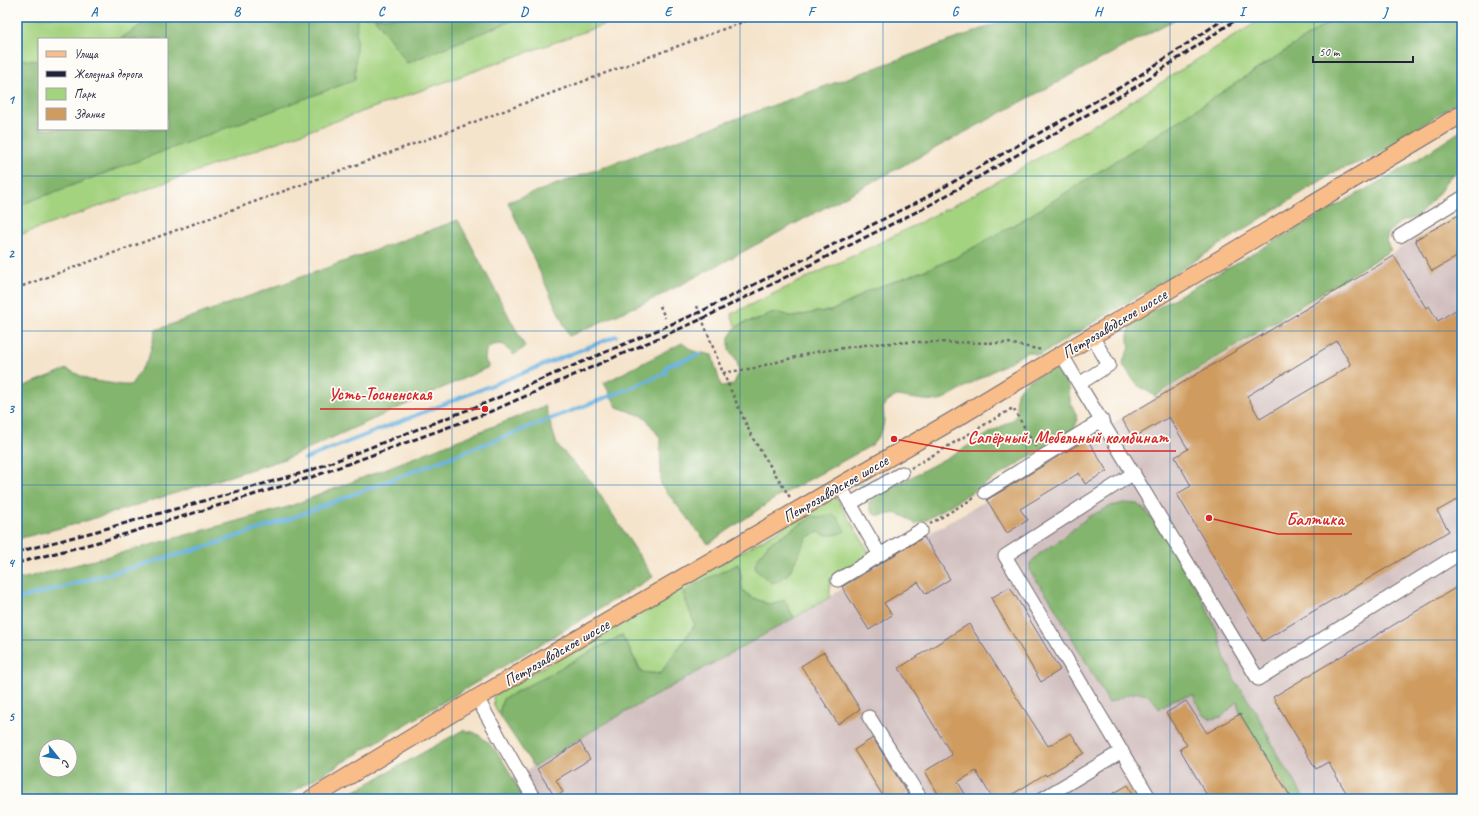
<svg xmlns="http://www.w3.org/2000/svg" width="1479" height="816" font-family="Caveat,sans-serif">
	<rect width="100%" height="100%" fill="#fdfcf7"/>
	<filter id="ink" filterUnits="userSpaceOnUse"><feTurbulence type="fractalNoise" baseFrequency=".025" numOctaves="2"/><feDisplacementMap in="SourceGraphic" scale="8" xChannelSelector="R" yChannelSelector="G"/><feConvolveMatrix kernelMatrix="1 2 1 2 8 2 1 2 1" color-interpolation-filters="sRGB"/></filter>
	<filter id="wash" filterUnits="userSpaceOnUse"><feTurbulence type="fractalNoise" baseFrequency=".012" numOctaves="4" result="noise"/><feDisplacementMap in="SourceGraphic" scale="16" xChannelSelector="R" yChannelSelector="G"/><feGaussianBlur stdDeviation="0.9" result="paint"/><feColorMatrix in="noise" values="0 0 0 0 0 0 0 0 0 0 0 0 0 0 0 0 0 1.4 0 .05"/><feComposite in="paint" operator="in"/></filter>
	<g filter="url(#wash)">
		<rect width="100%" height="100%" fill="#f5e4cc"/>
		<path fill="#d1bfbf" d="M1462,212V799H478L592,731L794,618L830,597L881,562L987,500L1412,241Z"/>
		<path fill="#a4d380" stroke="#637a5e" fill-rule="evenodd" d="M17,17H625L17,236ZM39,39H167V129H39Z
			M1265,17H1337L1172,125L1031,215L955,258L928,269L865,292L856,299L831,311L817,312L793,317L781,314H769L758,320L746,322L736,327L731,314C833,265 937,218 1035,160C1113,115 1188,64 1265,17Z
			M836,497L871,555L830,579V597L794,618L785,600L771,605L751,597L742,590L741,575L738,564L683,593L695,625L660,674L642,672L622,635L503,699L499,714L494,706L493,696Z"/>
		<path fill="#83b56e" stroke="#526c54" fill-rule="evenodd" d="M153,17H357L355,80L17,206V59L39,61V129H167V39H120Z
			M374,17H521L407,63Z
			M1015,17H1179L709,270L655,298L569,336L508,202Z
			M1337,17H1462V99L1374,157L1336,171L1160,283L1040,355L1027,352L940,401L923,400L897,396L889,400L883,407C885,425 884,431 872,445L774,499L708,544L661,485L660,438L645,417L617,407L604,383L682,343L693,351L712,355L721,386L733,385L739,373L737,361L729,350V337L736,327L746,322L758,320L769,314L781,313L793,317L817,312L831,311L856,299L865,292L928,269L955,258L1031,215L1172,125Z
			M1462,130V166L1448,179L1441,190L1424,210L1414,218L1400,222L1389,232L1386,241L1391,250L1155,396L1137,385L1123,365L1124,359L1130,347C1124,332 1132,325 1143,316L1412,163Z
			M458,220L525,347L514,355L502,344L492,345L486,351L485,360L489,367L285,459L76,524L17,539V389L67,369L89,380L122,385H131L148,359L156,330Z
			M1056,369L1061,370L1065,376L1069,388L1070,401L1076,414L1077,421L1075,427L1066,436L1047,446L928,519L915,524C910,521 904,515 898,514C888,511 870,525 869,502L878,495L961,450L1014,419C1021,407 1014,404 1017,394C1020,382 1044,372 1056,369Z
			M545,406L557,445L591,481L653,577L281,799H17V580L121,553L288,507ZM46,746H70V770H46Z
			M1124,503L1137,504L1146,511L1167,541L1201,596L1218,633L1225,659L1231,670L1235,681L1255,710L1279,758L1293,778L1304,799H1292L1240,714L1237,701L1222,717L1210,719L1202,714L1193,695L1172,700L1159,709C1145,683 1131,693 1109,703L1050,599L1030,572V563L1039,554L1059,541L1088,517L1111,506Z
			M833,514L838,518L845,531C836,536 828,537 819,532L807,537L789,573L779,581L772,583L757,571L755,566L757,559L768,544L814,516L821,518Z
			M738,564L741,575L742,590L751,597L771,605L785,600L794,618L592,731L534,767L499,714L503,699L622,635L641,672L660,674L695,625L683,593L698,583Z
			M463,730C466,731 471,731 475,733C499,746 511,775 523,799H341Z"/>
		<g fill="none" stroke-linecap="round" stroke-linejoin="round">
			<path stroke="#69b3e1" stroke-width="4" d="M305,459L616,336
				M17,599L63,587L208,546L289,519L631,388L665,373L667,366L700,354"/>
		</g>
		<g id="blocks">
			<path fill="#cf9b5f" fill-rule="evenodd" d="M1462,213V254L1432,271L1415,240Z
				M1394,256L1426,308L1429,306L1438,321L1462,306V497L1437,511L1449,531L1263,641L1177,494L1191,486L1175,457L1188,449L1169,417L1133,438L1122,419ZM1337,341L1351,365L1260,419L1247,396Z
				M1087,439L1107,471L1085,484L1079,473L1020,509L1028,520L1007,533L987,500Z
				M924,537L950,579L926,594L918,582L884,603L892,615L869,630L842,587Z
				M1462,584V799H1350L1328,762L1316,769L1273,697Z
				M1010,587L1060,670L1041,682L991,598Z
				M969,624L1048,746L1071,733L1084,753L1046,776L1045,774L1005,799H993L976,771L958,782L968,799H941L925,771L952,755L899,668Z
				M824,652L860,709L838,724L801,666Z
				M1186,701L1207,733L1240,714L1292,799H1209L1180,749L1187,745L1166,713Z
				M873,738L908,794L901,799H885L854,750Z
				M580,742L590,759L556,780L563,792L555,797L537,769Z
				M1128,785L1136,799H1104Z"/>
		</g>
	</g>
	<g filter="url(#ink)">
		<use href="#blocks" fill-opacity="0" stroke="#6c666e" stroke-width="1"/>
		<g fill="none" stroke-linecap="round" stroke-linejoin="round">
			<defs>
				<path id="minor" d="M1400,236L1462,198
					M1062,355L1079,384L1109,365L1092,336
					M1079,384L1258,679L1462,552
					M1134,473L1005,556L1150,799
					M840,486L880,555
					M985,492L1102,420
					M850,504L902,473
					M838,580L921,530
					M477,698L534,799
					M869,717L921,799
					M1042,799L1122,751"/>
				<path id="major" d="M311,799L477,698L798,510L952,421L1092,336L1462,114"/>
			</defs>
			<use href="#minor" stroke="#6c666e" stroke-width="15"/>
			<use href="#major" stroke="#6c666e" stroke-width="19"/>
			<path stroke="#6c666e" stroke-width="2.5" stroke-dasharray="3 3" stroke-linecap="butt" d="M17,288L466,125L756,17
				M660,306L665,318
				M697,306L723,373L752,437L791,499
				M723,373L754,368L815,352L872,344L909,342L1008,343L1042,350
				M911,468L1013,408L1036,447
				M930,524L974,498"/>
			<use href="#minor" stroke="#fff" stroke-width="13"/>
			<use href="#major" stroke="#f8bd89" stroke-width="17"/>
			<path stroke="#22223b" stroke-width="3" stroke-dasharray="6 3" stroke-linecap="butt" d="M17,552L101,530L309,471L483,404L700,312L923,199L1133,80L1227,17
				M17,563L102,541L312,477L487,413L702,319L928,206L1137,86L1240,17"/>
		</g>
	</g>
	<path fill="none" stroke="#1f6fb2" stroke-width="1" stroke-opacity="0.55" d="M166,17V39M309,17V799M452,17V799M596,17V799M740,17V799M883,17V799M1026,17V799M1170,17V799M1314,17V799M166,129V799M17,176H1462M17,331H1462M17,485H1462M17,640H1462"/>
	<g text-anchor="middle" stroke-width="3.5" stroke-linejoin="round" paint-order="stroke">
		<g font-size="16" fill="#22223b" stroke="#fdfcf7">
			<text transform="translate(1114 323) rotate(-31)" y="6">Петрозаводское шоссе</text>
			<text transform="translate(835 488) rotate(-30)" y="6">Петрозаводское шоссе</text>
			<text transform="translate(556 652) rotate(-30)" y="6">Петрозаводское шоссе</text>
		</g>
	</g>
	<path fill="none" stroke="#d62828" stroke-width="1.5" d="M485 409L440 409H320M894 439L960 451H1176M1209 518L1278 534H1352"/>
	<g fill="#d62828" stroke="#fdfcf7" stroke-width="1.5">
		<circle cx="485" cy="409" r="4"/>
		<circle cx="894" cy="439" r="4"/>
		<circle cx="1209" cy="518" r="4"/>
	</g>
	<g font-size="17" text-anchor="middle" font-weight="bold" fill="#d62828" stroke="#fdfcf7" stroke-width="3.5" stroke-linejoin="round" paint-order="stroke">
		<text x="380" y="400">Усть-Тосненская</text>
		<text x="1068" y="443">Сапёрный, Мебельный комбинат</text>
		<text x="1315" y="525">Балтика</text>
	</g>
	<rect width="1479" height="816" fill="none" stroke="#fdfcf7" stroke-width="44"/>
	<rect x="38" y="38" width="130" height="92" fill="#fdfcf7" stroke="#a5a5ac"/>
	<rect x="46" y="51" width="20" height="6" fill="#f8bd89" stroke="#a5a5ac"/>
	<text x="74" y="58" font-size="12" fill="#22223b">Улица</text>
	<rect x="46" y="71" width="20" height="6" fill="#22223b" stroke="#a5a5ac"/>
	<text x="74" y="78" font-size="12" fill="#22223b">Железная дорога</text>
	<rect x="46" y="88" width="20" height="12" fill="#a4d380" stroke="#a5a5ac"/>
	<text x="74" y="98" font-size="12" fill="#22223b">Парк</text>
	<rect x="46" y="108" width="20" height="12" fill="#cf9b5f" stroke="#a5a5ac"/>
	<text x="74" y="118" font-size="12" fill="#22223b">Здание</text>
	<g transform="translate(58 758) rotate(120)"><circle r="19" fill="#fdfcf7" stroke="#a5a5ac"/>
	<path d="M0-3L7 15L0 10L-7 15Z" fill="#1f6fb2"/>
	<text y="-6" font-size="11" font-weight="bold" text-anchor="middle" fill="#22223b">С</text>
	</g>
	<path d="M1313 56v6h100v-6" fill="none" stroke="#22223b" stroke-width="2"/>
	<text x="1319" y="56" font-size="12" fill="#22223b" stroke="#fdfcf7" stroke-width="3" paint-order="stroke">50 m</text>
	<rect x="22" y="22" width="1435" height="772" fill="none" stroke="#1f6fb2" stroke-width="1.5"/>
	<g font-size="13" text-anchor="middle" font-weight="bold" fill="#1f6fb2">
		<text x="94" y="16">A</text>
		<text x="237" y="16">B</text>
		<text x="381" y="16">C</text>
		<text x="524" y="16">D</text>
		<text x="668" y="16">E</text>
		<text x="811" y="16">F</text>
		<text x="955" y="16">G</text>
		<text x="1098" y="16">H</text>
		<text x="1242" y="16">I</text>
		<text x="1385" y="16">J</text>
		<text x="11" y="104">1</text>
		<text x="11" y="258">2</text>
		<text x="11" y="413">3</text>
		<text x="11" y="567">4</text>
		<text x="11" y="721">5</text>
	</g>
</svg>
